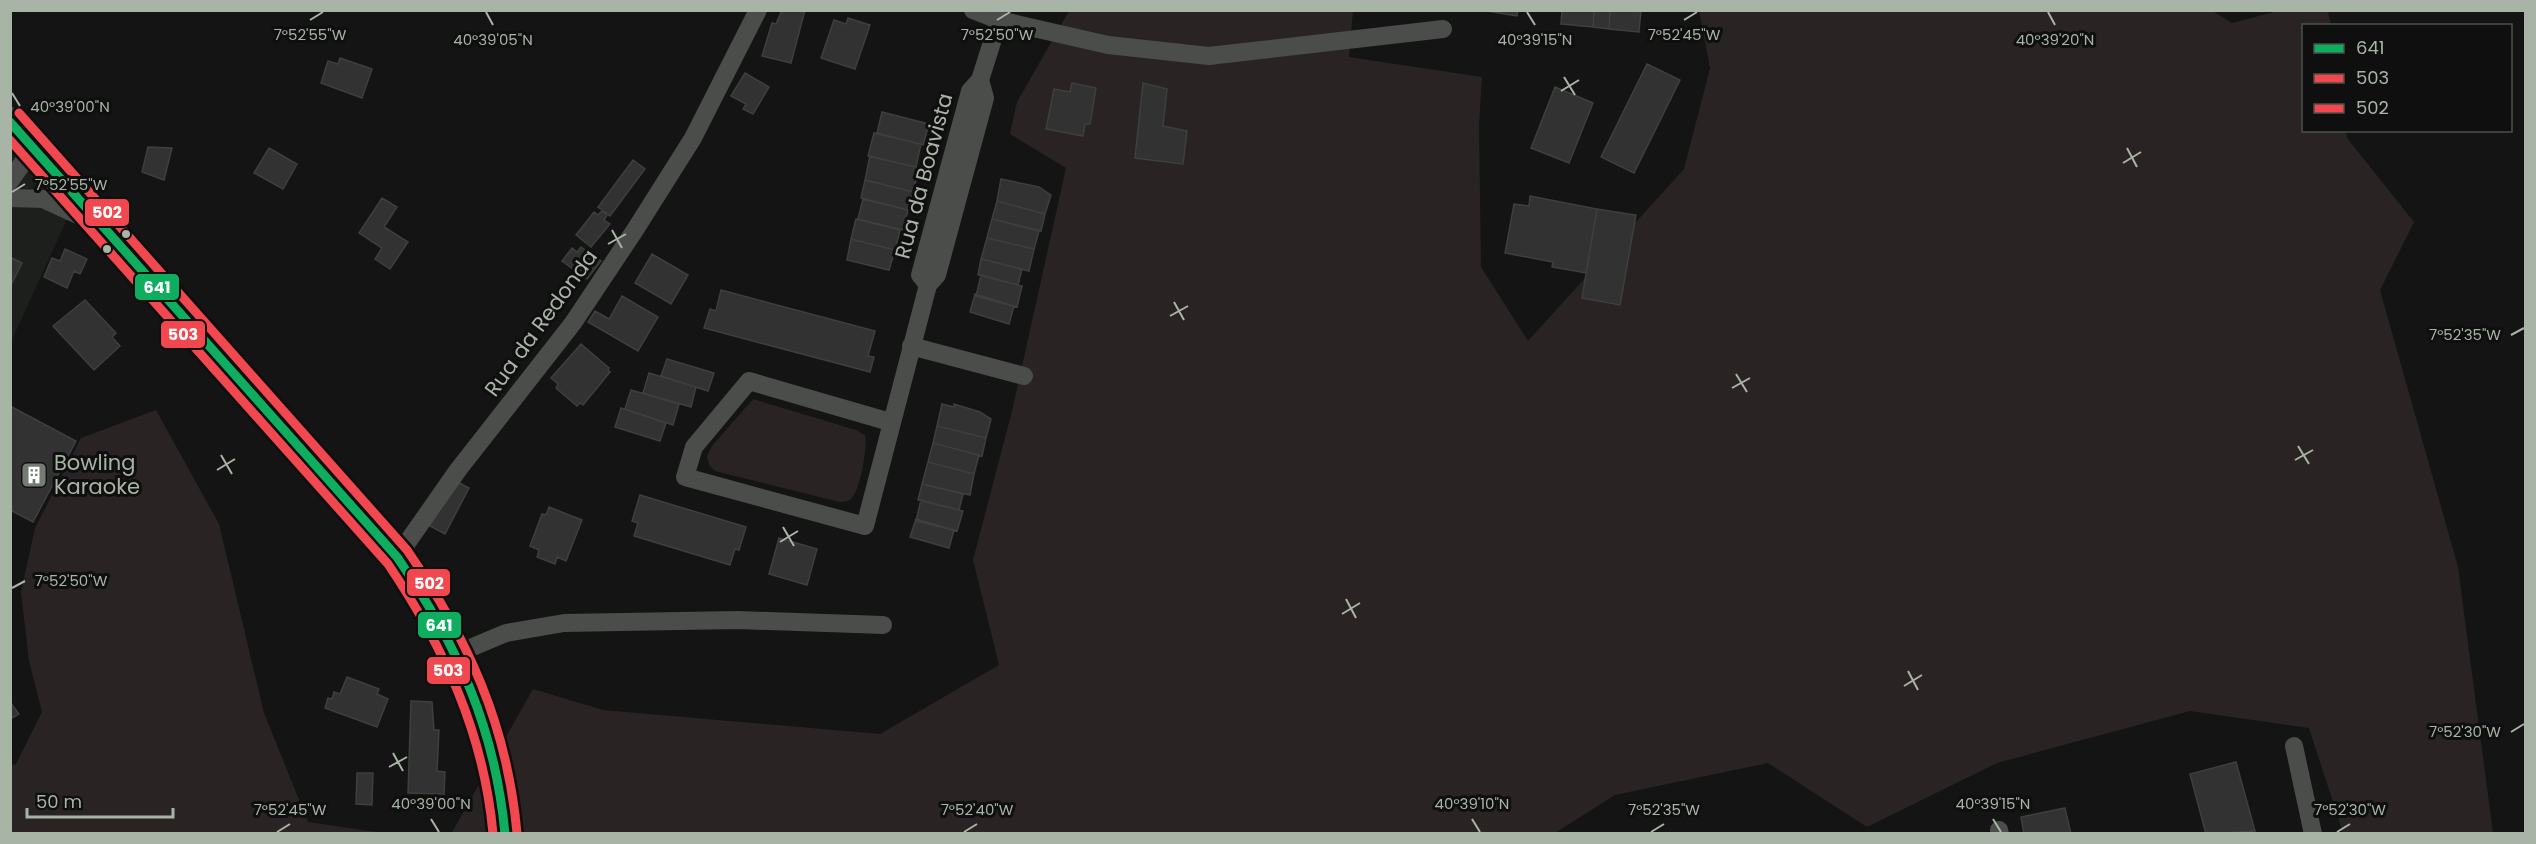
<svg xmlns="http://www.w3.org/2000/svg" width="2536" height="844" font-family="Poppins,sans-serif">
	<rect width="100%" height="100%" fill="#131413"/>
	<path fill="#1d1f1d" d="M11,135L73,206L11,342Z"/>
	<path fill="#292423" d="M2211,10L2232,23L2278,11H2328L2331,25L2304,26V130L2346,131L2347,138L2414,222L2380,290L2458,567L2493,833H2343L2309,728L2190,711L1997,763L1867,827L1768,763L1615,795L1555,833L451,834L533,689L603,710L880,734L999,665L973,560L1012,411L1066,168L1010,134L1017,102L1069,11H1353L1349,57L1482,77L1479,125L1481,267L1528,341L1684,169L1710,68L1699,11Z
		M753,399L856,430L865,435C868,446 860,493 850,500C848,501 842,502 840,502L715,471L709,465L707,456L712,446Z
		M156,410L219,524L264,713L308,822L383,833H11V765L16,764L42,712L29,661L21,592L35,528L81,438Z"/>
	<path fill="#313231" stroke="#3d403c" stroke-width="1.5" d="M782,10H805L791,63L762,56L772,23L776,24Z
		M1481,10H1518L1517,16Z
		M1562,10H1594L1593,27L1561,24Z
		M1594,10H1610L1609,29L1593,27Z
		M1610,10H1641L1639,32L1609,29Z
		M848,18L870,25L855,69L821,58L834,20L846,24Z
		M340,58L372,69L362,98L321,83L328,61L338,64Z
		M1647,64L1680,80L1634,173L1601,157Z
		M745,73L769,87L753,114L743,109L746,104L731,96Z
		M1072,83L1096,88L1090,124H1085L1083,136L1046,129L1054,89L1070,92Z
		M1143,83L1167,89L1163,126L1187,131L1183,164L1135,158Z
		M1555,87L1593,103L1569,163L1531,148Z
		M882,112L929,124L923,145L877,133Z
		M874,133L921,144L916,167L868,156Z
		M148,147L172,148L164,180L142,172Z
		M269,148L297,164L283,189L254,173Z
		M870,156L919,168L913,192L865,180Z
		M633,160L645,169L610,216L598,207Z
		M1001,179L1039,187L1051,195L1045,214L997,201Z
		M865,180L913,192L908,210L861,198Z
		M1530,196L1597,209L1586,273L1552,267L1553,262L1505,253L1514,204L1529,206Z
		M382,198L397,207L384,227L408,242L390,269L375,259L382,248L359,233Z
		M863,199L908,210L903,230L858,219Z
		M997,201L1045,214L1041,231L992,219Z
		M1597,209L1636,215L1620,305L1582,298Z
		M602,211L607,215L604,220L610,224L591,247L576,235L594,212L598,215Z
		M856,219L900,230L895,250L851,239Z
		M992,219L1039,231L1034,249L987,238Z
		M987,238L1034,249L1029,271L981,259Z
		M851,239L895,250L889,270L847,260Z
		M581,247L601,261L587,279L562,261L572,248L577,252Z
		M65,249L87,259L80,274L74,271L67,288L44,277L52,258L60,261Z
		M652,254L688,275L671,304L635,283Z
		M10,257L22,263L10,287Z
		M981,259L1022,269L1018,285L978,275Z
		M981,275L1022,286L1017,307L976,296Z
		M721,290L875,331L868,356L874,357L870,372L704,328L710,309L716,311Z
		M975,294L1014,306L1009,324L970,312Z
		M622,296L658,317L638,351L588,322L595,311L609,319Z
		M85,300L116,333L112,337L120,346L94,370L53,326Z
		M581,344L609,368L608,370L610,372L583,405L580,403L577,406L556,388L558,384L551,378Z
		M667,359L714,373L708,391L661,376Z
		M649,373L696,387L691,407L643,393Z
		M631,390L679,404L673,425L625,409Z
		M942,404L954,407V404L980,412L991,419L986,438L937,426Z
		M10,406L76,441L33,522L10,510Z
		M621,408L666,423L660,441L615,427Z
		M937,426L986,438L982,456L933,443Z
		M933,443L979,455L974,474L928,462Z
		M928,462L974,474L970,495L922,484Z
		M454,480L469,488L445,534L430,526Z
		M922,484L963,494L959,510L918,500Z
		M640,495L746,527L739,550L735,549L730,565L634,536L638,523L632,521Z
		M921,500L963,511L957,531L916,521Z
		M549,507L582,520L566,561L557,557L555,564L537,557L539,550L530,546L542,514L546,515Z
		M916,519L954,530L949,548L910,537Z
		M779,538L817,549L807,585L769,574Z
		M347,677L379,689L377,694L388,699L377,727L325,708L328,698L332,699L334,692L340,694Z
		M411,701L432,702L434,730H439L437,771L445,772L444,794L408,793Z
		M10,702L19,714L10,719Z
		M2236,762L2255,831L2206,834L2190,774Z
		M357,773H373L372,805L356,804Z
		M2065,808L2071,834H2024L2021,817Z"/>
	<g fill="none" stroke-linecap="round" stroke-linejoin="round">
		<path stroke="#4a4d49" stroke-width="18" d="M973,10L999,20L1108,45L1209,56L1443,29
			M10,181L33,148
			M10,198L43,199L91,221
			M928,285L920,275L970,91L980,80L999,20
			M911,346L1024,376
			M890,422L749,381L694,447L685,477L865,526L928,285L937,275L985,98L980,80
			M397,557L458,470L573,323L635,230L693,138L758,10
			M456,654L506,633L564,623L738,620L883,625
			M2294,746L2313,834
			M1999,830L2000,834"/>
		<path stroke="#474a46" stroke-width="28" d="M10,121L397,557C455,637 501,733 505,834"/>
		<defs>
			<path id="bus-1" d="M10,122L397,557C457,644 495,727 505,834"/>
			<path id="bus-2" d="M10,140L388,564C444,647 484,733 493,834"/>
			<path id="bus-3" d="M19,113L407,550C468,639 507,724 517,833"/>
		</defs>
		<use href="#bus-1" stroke="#0e0f0e" stroke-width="14"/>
		<use href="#bus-2" stroke="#0e0f0e" stroke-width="14"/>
		<use href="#bus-3" stroke="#0e0f0e" stroke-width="14"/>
		<use href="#bus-1" stroke="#0fad5e" stroke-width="9"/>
		<use href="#bus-2" stroke="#f1474e" stroke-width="9"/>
		<use href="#bus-3" stroke="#f1474e" stroke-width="9"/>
	</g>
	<path fill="none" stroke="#a8b4a5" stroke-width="2" d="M486,12L493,25M1527,12L1535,25M2048,12L2055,25M310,20L323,12M997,20L1010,12M1684,20L1697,12M1564,77L1575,95M1561,91L1579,80M12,93L20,106M2127,148L2137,167M2123,163L2141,152M12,192L25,184M612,230L622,248M608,244L626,234M1174,302L1184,320M1170,316L1188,306M2511,335L2524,328M1736,374L1747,392M1732,388L1750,378M2298,446L2309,464M221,455L232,474M2295,460L2313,450M217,470L235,459M783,527L794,546M780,542L798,531M12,588L25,581M1346,599L1356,618M1342,614L1360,603M1908,671L1918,690M1904,686L1922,675M2511,732L2524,724M393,753L403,771M389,767L407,757M431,819L439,832M1472,819L1480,832M1993,819L2001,832M277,832L290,824M964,832L977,824M1651,832L1664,824M2337,832L2350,824"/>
	<defs>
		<symbol id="building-square" viewBox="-11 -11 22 22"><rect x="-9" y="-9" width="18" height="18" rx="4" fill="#747c72" stroke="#0e0f0e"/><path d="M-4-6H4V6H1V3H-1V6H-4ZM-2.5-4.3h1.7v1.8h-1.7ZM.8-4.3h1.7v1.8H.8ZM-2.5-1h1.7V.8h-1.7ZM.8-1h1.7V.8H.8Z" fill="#fff"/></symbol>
	</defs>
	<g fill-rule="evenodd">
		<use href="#building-square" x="19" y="460" width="30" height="30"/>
	</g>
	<g fill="#a8b4a5" stroke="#0e0f0e" stroke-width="2">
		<circle cx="126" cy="234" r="5"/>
		<circle cx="107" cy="249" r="5"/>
	</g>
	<g text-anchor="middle" stroke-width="6" stroke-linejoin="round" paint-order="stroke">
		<g font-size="21" fill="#a8b4a5" stroke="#0e0f0e">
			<text transform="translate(924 176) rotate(-75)" y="7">Rua da Boavista</text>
			<text transform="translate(541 323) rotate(-54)" y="7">Rua da Redonda</text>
		</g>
		<g font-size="21" fill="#a8b4a5" stroke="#0e0f0e" text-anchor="start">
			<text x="54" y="470">Bowling<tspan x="54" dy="24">Karaoke</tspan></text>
		</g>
	</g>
	<g font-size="15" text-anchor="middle" fill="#a8b4a5" stroke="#0e0f0e" stroke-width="6" stroke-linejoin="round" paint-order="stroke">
		<text x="310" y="40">7°52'55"W</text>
		<text x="997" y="40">7°52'50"W</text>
		<text x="1684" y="40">7°52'45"W</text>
		<text x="493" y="45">40°39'05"N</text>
		<text x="1535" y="45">40°39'15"N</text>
		<text x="2055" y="45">40°39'20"N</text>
		<text x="70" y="112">40°39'00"N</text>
		<text x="71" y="190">7°52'55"W</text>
		<text x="2465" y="340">7°52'35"W</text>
		<text x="71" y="586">7°52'50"W</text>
		<text x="2465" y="737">7°52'30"W</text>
		<text x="431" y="809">40°39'00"N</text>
		<text x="1472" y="809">40°39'10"N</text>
		<text x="1993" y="809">40°39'15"N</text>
		<text x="290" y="815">7°52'45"W</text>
		<text x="977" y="815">7°52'40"W</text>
		<text x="1664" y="815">7°52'35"W</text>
		<text x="2350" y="815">7°52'30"W</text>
	</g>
	<g stroke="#0e0f0e" stroke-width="2">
		<rect x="84" y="198" width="46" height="29" rx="6" fill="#f1474e"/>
		<rect x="134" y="273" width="46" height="28" rx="6" fill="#0fad5e"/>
		<rect x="160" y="320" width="46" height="29" rx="6" fill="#f1474e"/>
		<rect x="406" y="568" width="45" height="29" rx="6" fill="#f1474e"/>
		<rect x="417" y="611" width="45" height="28" rx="6" fill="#0fad5e"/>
		<rect x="426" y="656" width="45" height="29" rx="6" fill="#f1474e"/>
	</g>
	<g font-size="16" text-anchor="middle" font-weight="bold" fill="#fff">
		<text x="107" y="218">502</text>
		<text x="157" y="293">641</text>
		<text x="183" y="340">503</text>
		<text x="429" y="589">502</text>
		<text x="439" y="631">641</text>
		<text x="448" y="676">503</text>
	</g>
	<rect width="2536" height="844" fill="none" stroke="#a8b4a5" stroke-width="24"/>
	<rect x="2302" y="24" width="210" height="108" fill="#0e0f0e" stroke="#4c514a" stroke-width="1.5"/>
	<rect x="2314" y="44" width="30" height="9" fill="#0fad5e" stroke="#4c514a" stroke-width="1.5"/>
	<text x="2356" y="54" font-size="18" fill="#a8b4a5">641</text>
	<rect x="2314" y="74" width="30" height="9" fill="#f1474e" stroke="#4c514a" stroke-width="1.5"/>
	<text x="2356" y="84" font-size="18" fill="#a8b4a5">503</text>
	<rect x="2314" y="104" width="30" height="9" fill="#f1474e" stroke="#4c514a" stroke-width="1.5"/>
	<text x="2356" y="114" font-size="18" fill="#a8b4a5">502</text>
	<path d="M27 808v9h146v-9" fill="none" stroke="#a8b4a5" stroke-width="3"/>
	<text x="36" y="808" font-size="18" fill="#a8b4a5" stroke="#0e0f0e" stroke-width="4.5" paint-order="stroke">50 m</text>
</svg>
